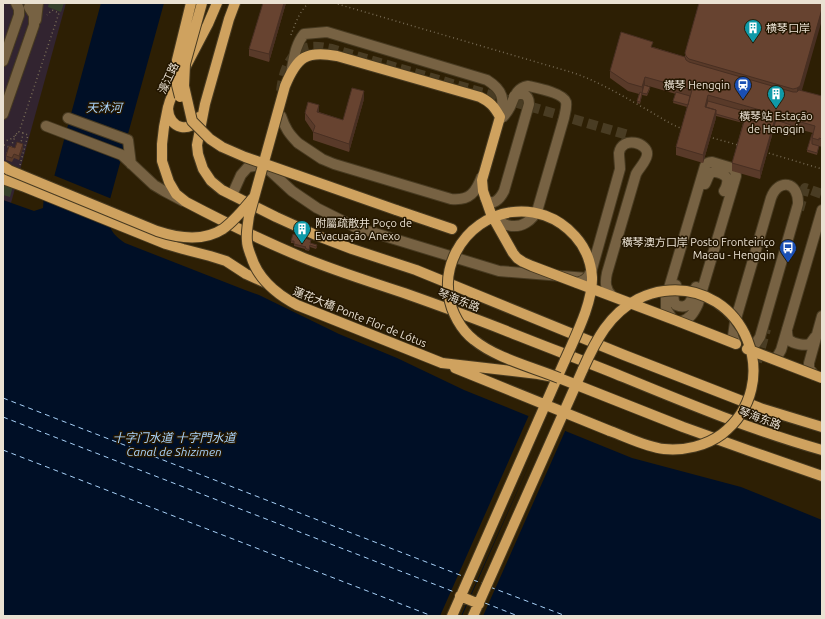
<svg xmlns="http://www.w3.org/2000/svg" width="825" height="619" font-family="Ubuntu,'Noto Sans SC',sans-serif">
	<rect width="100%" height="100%" fill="#2d1f04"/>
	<path fill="#322430" d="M3,3H66L11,203L3,200Z"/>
	<path fill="#36402a" d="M49,3H64L61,12L48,7Z
		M3,167L17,171L10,197L3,195Z"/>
	<path fill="#000f26" d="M101,3H164L109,203C108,223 107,231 125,243L245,290L259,295L339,334L397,358L464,390L632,458L741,487L822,520V616H3V200L34,211L43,208L44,194L51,188Z"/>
	<path fill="#2d1f04" d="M53,175L112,199L110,212L49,187Z
		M529,415L566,429L483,616H462L537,447L461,616H440Z"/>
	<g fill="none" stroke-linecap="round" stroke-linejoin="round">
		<path stroke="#a8d1f8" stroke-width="1" stroke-dasharray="5 4" stroke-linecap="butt" d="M3,398L465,577
			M3,417L457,593
			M3,450L432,616
			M473,580L482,583
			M490,587L566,616
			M485,603L518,616"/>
		<path stroke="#493c23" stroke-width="10" stroke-dasharray="10 5" stroke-linecap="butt" d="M281,91C283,73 289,51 310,47C318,46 325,48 332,49L628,135L623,151
			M799,210L805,188L822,194
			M757,362L766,329"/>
		<defs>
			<path id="minor" d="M36,20L38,3
				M3,61L19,15V9L16,3
				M3,114L34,25V15L29,7
				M281,116C285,128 289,134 298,143
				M68,118L128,140L131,164
				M46,126L122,155L154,185L164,191L183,201
				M705,184C707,181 708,175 711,173C714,170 726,174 727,179C728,182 726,188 724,191
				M232,195L241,175L248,167L259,165L266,167L292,191L317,208L355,227L499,271L587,278
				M676,285C674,291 671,299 676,305C690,311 692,298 696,287
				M672,318L666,309V298L705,166C707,163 708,162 712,162L732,168C735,170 736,172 736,176L698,304C694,313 690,319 680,322
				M787,329C787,333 787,337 789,340C794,344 805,346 810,344L815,337
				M736,344L733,336L735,322L771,198C778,178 799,181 798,204L760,337L756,343L747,349
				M773,359L777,357L781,350L822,210
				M814,375L809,368V363L822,316"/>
			<path id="major" d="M235,3L229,19L205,104L197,145L198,154L203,169L211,181L222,190L276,217L318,236L352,249L416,270L624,355L760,408L822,427
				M186,66L208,24L217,3
				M179,80C176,88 168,101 168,109C169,129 191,134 199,117
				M168,107L164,127L162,144V161L169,182L176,194L186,202C224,222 263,241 304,258C336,271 370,282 404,293C438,305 471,317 504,330C541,345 579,359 616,374C684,402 751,430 822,450
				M3,179L25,187L166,244L183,249L210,256L226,261L246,274L266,283
				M396,210L452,229
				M442,363L538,374L559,378L683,427L750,451L822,476
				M455,368L610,431
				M460,596L479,604
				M452,616L565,360
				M473,616L583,369"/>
		</defs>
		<use href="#minor" stroke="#473a21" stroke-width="12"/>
		<use href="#major" stroke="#473a21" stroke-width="12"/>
		<path stroke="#776b55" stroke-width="1.5" stroke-dasharray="1 3" stroke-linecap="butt" d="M334,3L574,73C599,82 621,95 644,108C657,115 669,124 683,129
			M291,35C295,24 300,10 309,3
			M23,133L19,132L59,13L52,10L47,15
			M709,137L738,145
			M3,142L13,138L16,134L19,132
			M11,147L16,134
			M3,149L4,145L9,147
			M3,151L8,153
			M765,152L822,169
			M20,165L28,135L23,133L22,139"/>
		<use href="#minor" stroke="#776243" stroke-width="10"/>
		<use href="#major" stroke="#cfa25f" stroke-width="10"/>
		<defs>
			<path id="minor-bridge" d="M291,73C294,59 295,45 304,34L327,32L487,80C503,90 505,99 500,117
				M298,143L322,159L334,164L451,199C470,201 476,192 482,176
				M485,198C492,208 500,199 504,191L529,104C529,94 522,92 514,96
				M491,215C496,218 501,223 507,225C521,229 533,221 538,208L564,118C565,113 567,107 566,102C563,93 537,88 528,86C516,88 514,98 510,107C508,111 505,115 502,118
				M577,283C586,280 588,278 592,269L620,169C620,164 619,158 619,153C622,135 649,143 647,155C646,162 639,168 636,174L607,273C605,282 605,289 612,296"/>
			<path id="major-bridge" d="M202,3L185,64L184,86L192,121L210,139L222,147L245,157L396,210
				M180,97L177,85V60L191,3
				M3,166L9,170L157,231C178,238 203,242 223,229C234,221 244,209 253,198
				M747,349L822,378
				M442,363L297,305C276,294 258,279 251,256C249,251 247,246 247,241C246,233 248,224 249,216L285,86C297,57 306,50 337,56L480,97C490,102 494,106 500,117L482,180L483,191L491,214L513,253L517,258L523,262L532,266L680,322L736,344
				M583,369C596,340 609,314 638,299C646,295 655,292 664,291C745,281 786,384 722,434C706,446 684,451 664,449C646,447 627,437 610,431
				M559,378C532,367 496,358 474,340C461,330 451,312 449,296C446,280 449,266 456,252C480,206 540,197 575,236C585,247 591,262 592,277C593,303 575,337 565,360"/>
		</defs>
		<use href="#minor-bridge" stroke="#473a21" stroke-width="12" stroke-linecap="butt"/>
		<use href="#major-bridge" stroke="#473a21" stroke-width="12" stroke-linecap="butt"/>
		<path stroke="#776b55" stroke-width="1.5" stroke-dasharray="1 3" stroke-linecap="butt" d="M20,145L22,139"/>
		<use href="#minor-bridge" stroke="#776243" stroke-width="10"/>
		<use href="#major-bridge" stroke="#cfa25f" stroke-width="10"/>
	</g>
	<path fill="#593a29" d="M286,3L269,62L249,56V49Z
		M699,3L802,91L822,96V147L819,146L817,155L807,152V150L813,133L791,127L789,136L773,132L760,179L732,171V163L743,123L716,116V118L703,163L676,155V147L687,107L673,103L676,94L645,85L650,89L647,96L642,95L640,104L637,103L639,94L628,91L610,78V71L653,47L685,57V53Z
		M364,99L349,152L313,140V132L305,120V113L319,112L343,120Z
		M15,148H23L19,160L14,158L12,162L6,160V156Z
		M291,241L311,242V243L317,247L316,249L310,247L309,251L305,250V249L294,246V243H291Z"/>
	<path fill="#482f22" d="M284,3H286L269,62V54Z
		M822,9V20L800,97L797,100V88Z
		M645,77V85L642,95V87Z
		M364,91V99L349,152V144Z
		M708,95V103L705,111V107Z
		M319,105V113L317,112Z
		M716,110V118L703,163V155Z
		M776,115V122L773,130V132L760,179V171Z
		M23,144V148L19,160V156Z"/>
	<path fill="#674330" stroke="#482f22" d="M263,3H284L269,54L249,49Z
		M699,3H822V9L800,86L797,88L793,89L689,59L686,56L685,53Z
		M621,32L653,42L651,47L685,57L686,60L689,62L793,92H797L799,90L822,96V139L819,138V140L812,138L815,126L776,115L760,171L732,163L745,118L756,122L760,110L708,95L705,107L716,110L703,155L676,147L692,90L645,77L642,87L628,83L610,71Z
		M644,85L650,87L647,94L642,93Z
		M352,88L364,91L349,144L313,132L315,126L305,113L308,102L319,105L317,112L343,120Z
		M640,92L642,93L640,102L637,101Z
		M676,92L690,96L688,105L673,101Z
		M708,101L758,115L756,122L745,118L744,122L716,114V110L706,107Z
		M776,120L791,125L789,134L773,130Z
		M812,134H813L812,138V144L819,146L817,153L807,150Z
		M17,142L23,144L19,156L14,154L12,158L6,156L9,146L15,148Z
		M293,234L311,240L310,243L317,245L316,247L310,245L309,250L305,248L306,247L294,244V241H291Z"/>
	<defs>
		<symbol id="building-pin" viewBox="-11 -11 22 30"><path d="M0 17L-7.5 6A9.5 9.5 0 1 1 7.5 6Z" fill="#0f9aa8" stroke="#231600"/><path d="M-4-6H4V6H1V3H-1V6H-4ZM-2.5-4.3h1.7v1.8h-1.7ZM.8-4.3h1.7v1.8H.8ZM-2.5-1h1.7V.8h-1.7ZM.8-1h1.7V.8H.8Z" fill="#fff"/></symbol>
		<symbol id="station-pin" viewBox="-11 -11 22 30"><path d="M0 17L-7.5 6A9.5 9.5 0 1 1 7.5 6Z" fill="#1a4fb4" stroke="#231600"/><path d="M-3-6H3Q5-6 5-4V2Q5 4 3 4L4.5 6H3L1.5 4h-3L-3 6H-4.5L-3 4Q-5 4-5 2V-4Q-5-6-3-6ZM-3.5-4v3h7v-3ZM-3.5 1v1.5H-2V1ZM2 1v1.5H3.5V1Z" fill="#fff"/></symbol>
		<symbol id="bus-pin" viewBox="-11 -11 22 30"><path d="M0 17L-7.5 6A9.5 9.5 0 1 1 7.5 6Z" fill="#1a4fb4" stroke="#231600"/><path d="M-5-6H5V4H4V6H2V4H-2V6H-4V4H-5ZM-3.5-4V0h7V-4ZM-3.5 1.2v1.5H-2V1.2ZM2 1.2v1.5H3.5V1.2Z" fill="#fff"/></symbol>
	</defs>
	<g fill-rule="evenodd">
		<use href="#building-pin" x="743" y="18" width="20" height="27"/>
		<use href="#station-pin" x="733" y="75" width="20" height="27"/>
		<use href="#building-pin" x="766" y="84" width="20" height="27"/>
		<use href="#building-pin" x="292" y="219" width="20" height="27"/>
		<use href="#bus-pin" x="778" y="238" width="20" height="27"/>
	</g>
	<g text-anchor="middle" stroke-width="3" stroke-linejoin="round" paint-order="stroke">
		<g font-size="11" fill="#eae1d2" stroke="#231600" text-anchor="start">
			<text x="766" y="32">横琴口岸</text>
			<text x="730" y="89" text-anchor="end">橫琴 Hengqin</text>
			<text x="776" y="120" text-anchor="middle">橫琴站 Estação<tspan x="776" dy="13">de Hengqin</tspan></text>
			<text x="315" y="227">附屬疏散井 Poço de<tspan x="315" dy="13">Evacuação Anexo</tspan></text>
			<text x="775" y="246" text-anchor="end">橫琴澳方口岸 Posto Fronteiriço<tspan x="775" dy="13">Macau - Hengqin</tspan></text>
		</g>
		<g font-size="11" fill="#eae1d2" stroke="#231600">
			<text transform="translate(168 78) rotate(-65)" y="4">濠江路</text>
			<text transform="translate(459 300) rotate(21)" y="4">琴海东路</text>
			<text transform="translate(360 317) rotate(22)" y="4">蓮花大橋 Ponte Flor de Lótus</text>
			<text transform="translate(760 418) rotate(20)" y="4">琴海东路</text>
		</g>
		<g font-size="12" font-style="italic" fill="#a8d1f8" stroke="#231600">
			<text x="104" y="112">天沐河</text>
			<text x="174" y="442">十字门水道 十字門水道<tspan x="174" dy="14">Canal de Shizimen</tspan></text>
		</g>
	</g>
	<rect width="825" height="619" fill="none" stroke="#eae1d2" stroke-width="8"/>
</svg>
